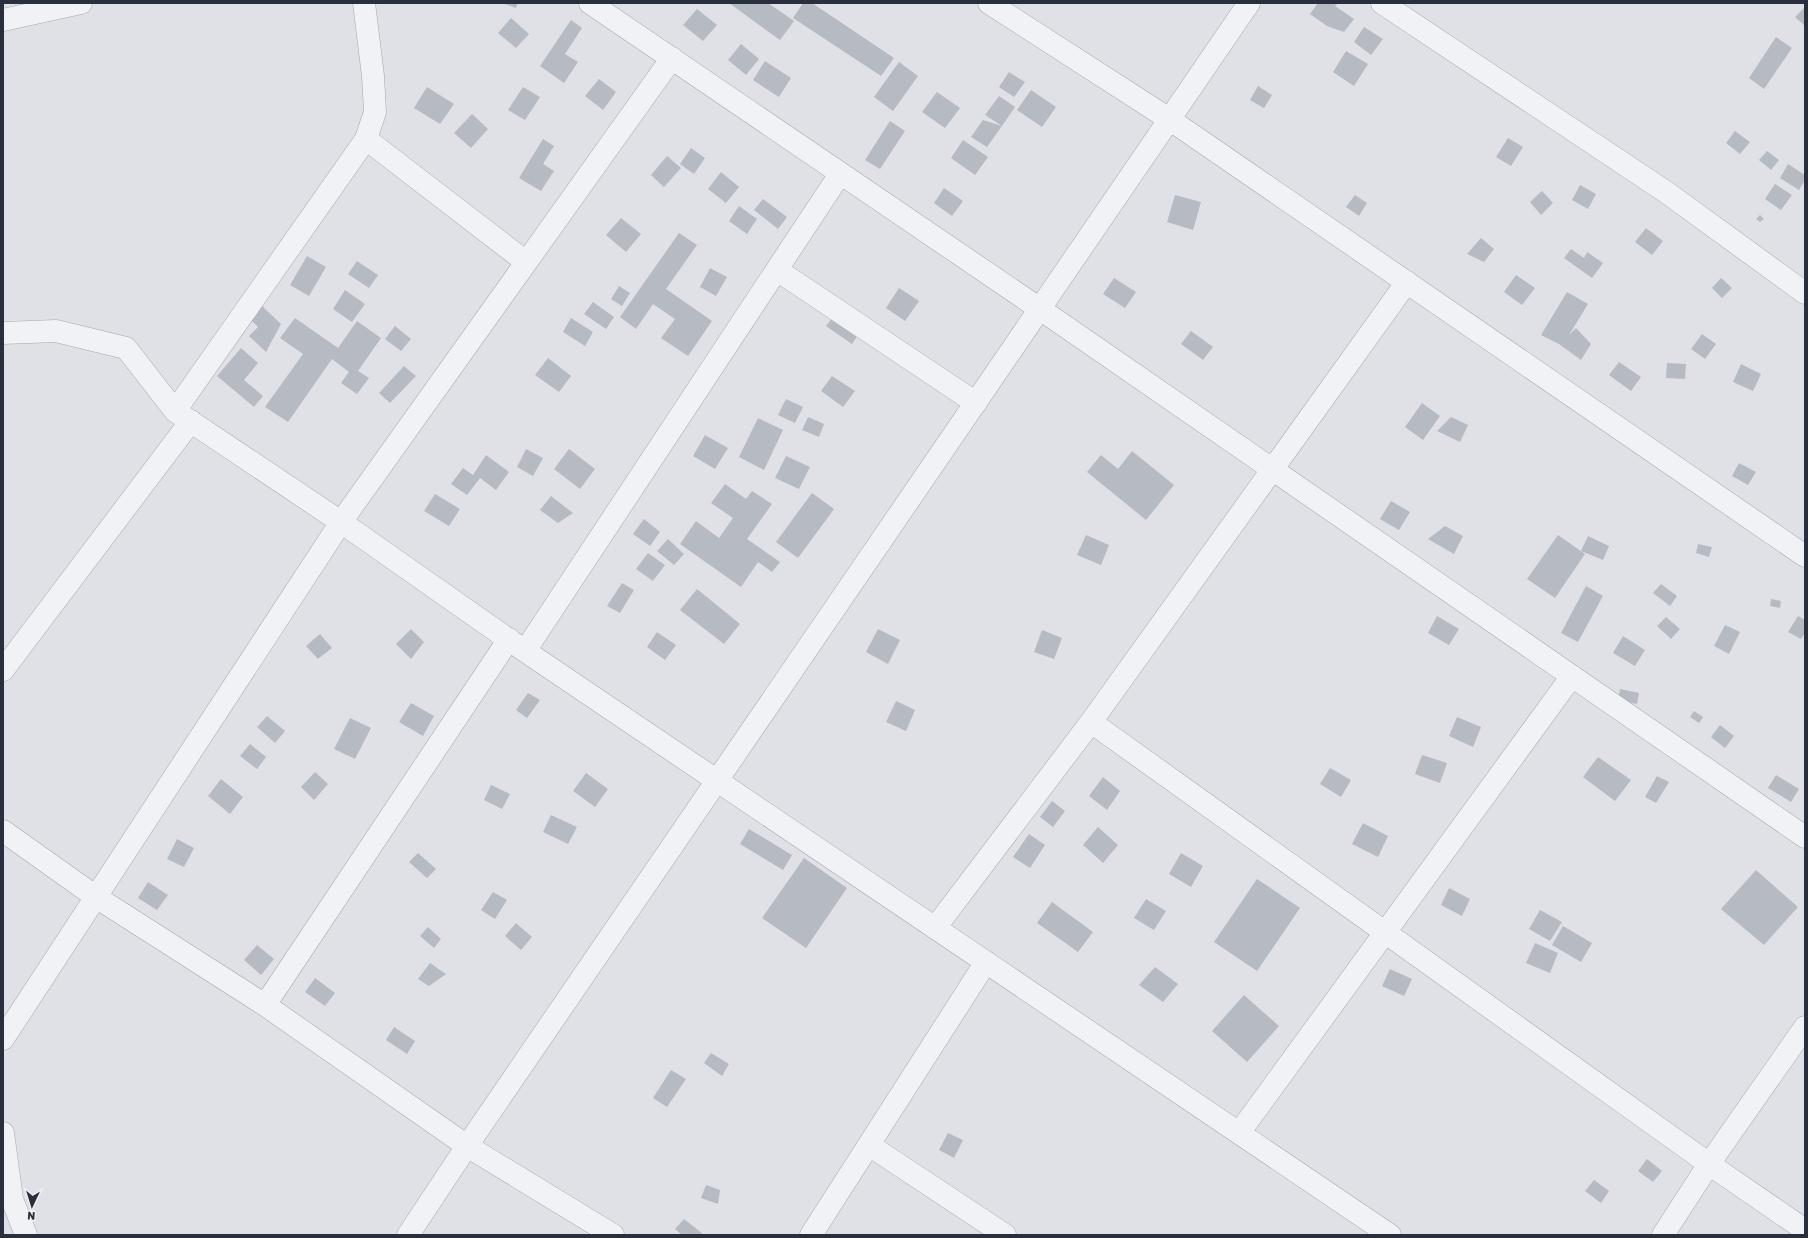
<svg xmlns="http://www.w3.org/2000/svg" width="1808" height="1238" font-family="Rubik,sans-serif">
	<rect width="100%" height="100%" fill="#dfe1e6"/>
	<path fill="#b6bac2" d="M502,3H518L516,8Z
		M729,3H768L794,21L780,40Z
		M803,3H812L894,58L881,76L793,18Z
		M1318,3H1338L1335,6L1354,19L1344,32L1327,26L1310,14Z
		M1805,7V26L1795,17Z
		M697,9L717,25L703,41L683,25Z
		M511,18L529,34L516,48L498,33Z
		M571,20L582,28L565,54L578,62L564,83L540,66Z
		M1364,27L1383,39L1371,55L1354,42Z
		M1776,37L1792,48L1764,89L1749,78Z
		M741,44L759,59L746,75L728,60Z
		M1346,51L1368,64L1354,86L1333,72Z
		M765,61L791,78L779,97L753,80Z
		M899,62L918,76L893,111L874,97Z
		M1009,72L1025,82L1014,97L999,87Z
		M599,79L616,92L603,110L585,96Z
		M1258,86L1272,95L1264,108L1250,100Z
		M427,87L454,104L440,124L414,108Z
		M523,87L540,97L525,120L508,110Z
		M1031,90L1056,107L1042,127L1017,110Z
		M937,92L960,108L945,128L922,112Z
		M999,96L1015,107L1002,126L985,115Z
		M472,114L488,129L471,148L454,133Z
		M983,120L1002,126L987,147L971,137Z
		M890,121L905,131L880,169L865,160Z
		M1735,131L1750,142L1740,154L1726,143Z
		M1508,138L1523,147L1511,166L1496,157Z
		M543,139L554,146L543,164L554,171L541,191L519,178Z
		M963,140L988,157L975,175L951,158Z
		M691,148L705,158L694,174L680,164Z
		M1767,151L1779,160L1771,170L1759,160Z
		M667,156L681,168L664,187L651,175Z
		M1788,164L1805,175V180L1799,190L1780,178Z
		M721,172L739,187L726,203L708,189Z
		M1775,184L1792,195L1781,210L1765,199Z
		M1580,185L1596,194L1588,209L1572,200Z
		M944,188L963,201L952,216L934,203Z
		M1542,191L1553,203L1541,215L1530,202Z
		M1175,195L1201,202L1193,230L1167,222Z
		M1355,195L1367,203L1359,216L1346,207Z
		M763,199L787,217L778,229L754,210Z
		M739,206L757,219L747,234L729,221Z
		M1760,215L1764,219L1760,222L1756,219Z
		M621,218L641,234L626,252L606,235Z
		M1646,228L1663,241L1652,255L1635,242Z
		M679,233L697,245L666,289L712,321L688,356L661,338L675,319L653,304L636,329L620,317Z
		M1481,238L1494,249L1484,262L1467,254Z
		M1571,249L1584,258L1587,252L1603,263L1592,278L1564,258Z
		M307,256L326,267L309,296L290,285Z
		M357,261L378,275L369,288L348,274Z
		M710,268L727,277L716,296L700,287Z
		M1516,275L1535,288L1522,305L1504,292Z
		M1114,278L1136,292L1125,308L1103,294Z
		M1721,278L1732,288L1722,298L1712,288Z
		M619,286L630,293L622,306L611,299Z
		M899,288L919,301L905,321L886,308Z
		M345,290L365,304L352,322L333,309Z
		M1567,292L1588,304L1569,335L1576,328L1591,344L1581,360L1559,344L1541,335Z
		M593,302L614,317L606,329L584,314Z
		M262,306L281,324L266,352L249,336L258,327L250,319Z
		M836,313L861,330L852,344L826,326Z
		M295,318L338,348L357,321L381,338L358,371L369,378L357,394L341,383L349,372L332,359L288,422L265,407L303,354L280,338Z
		M571,318L593,332L585,346L563,332Z
		M395,326L411,339L401,351L385,339Z
		M1191,331L1213,347L1203,360L1181,344Z
		M1702,334L1716,344L1705,359L1691,349Z
		M241,348L258,363L244,380L263,396L254,407L217,376Z
		M548,358L571,376L559,392L535,375Z
		M1619,362L1641,377L1631,391L1609,375Z
		M1667,363L1686,364L1685,379L1666,378Z
		M1741,364L1761,374L1753,391L1733,382Z
		M404,366L416,376L390,403L379,393Z
		M832,376L855,391L843,407L821,391Z
		M786,399L803,407L795,423L778,415Z
		M1422,403L1440,416L1423,440L1405,427Z
		M808,417L824,424L819,437L802,430Z
		M1451,417L1468,425L1460,442L1437,431Z
		M758,418L783,430L764,470L739,457Z
		M705,435L728,448L715,469L693,456Z
		M526,449L543,458L533,476L517,467Z
		M569,449L595,469L580,489L554,469Z
		M1132,451L1174,485L1146,520L1087,472L1101,455L1118,469Z
		M486,455L509,472L496,490L480,478L467,495L451,484L463,468L473,475Z
		M786,456L810,467L799,489L775,478Z
		M1739,463L1756,472L1748,485L1732,476Z
		M725,484L746,499L752,491L772,504L747,539L780,562L772,572L758,562L741,587L680,544L696,521L719,538L733,518L711,503Z
		M812,493L834,509L798,558L776,542Z
		M435,494L460,509L449,526L424,511Z
		M551,496L573,513L558,523L540,510Z
		M1391,501L1410,512L1399,530L1380,519Z
		M644,519L660,532L650,546L633,534Z
		M1445,526L1463,536L1454,554L1428,539Z
		M1086,535L1109,545L1101,565L1077,555Z
		M1558,535L1585,554L1555,598L1527,579Z
		M1588,536L1609,546L1603,560L1581,551Z
		M668,539L684,554L674,565L657,551Z
		M1698,544L1712,547L1709,557L1696,553Z
		M648,553L665,565L653,581L636,569Z
		M622,583L634,590L620,613L607,606Z
		M1661,584L1677,596L1670,606L1653,593Z
		M1586,586L1603,596L1578,642L1561,633Z
		M697,589L740,624L724,644L680,610Z
		M1771,599L1781,601L1780,608L1770,606Z
		M1437,616L1459,629L1449,645L1428,633Z
		M1798,616L1805,620V633L1801,639L1788,632Z
		M1666,617L1680,629L1671,639L1657,626Z
		M1725,625L1740,632L1729,654L1714,646Z
		M411,629L424,642L411,659L396,644Z
		M878,629L900,640L888,664L866,652Z
		M1042,630L1062,638L1054,659L1034,652Z
		M657,632L676,645L665,660L647,647Z
		M320,634L332,648L318,659L306,646Z
		M1623,636L1645,650L1635,666L1613,653Z
		M1620,689L1639,693L1637,704L1618,700Z
		M528,693L540,700L527,718L516,710Z
		M896,701L915,710L906,731L886,722Z
		M411,703L434,716L423,736L399,722Z
		M1694,711L1703,717L1699,723L1690,717Z
		M267,716L285,731L275,743L257,727Z
		M1457,717L1481,727L1473,747L1449,736Z
		M350,718L371,728L355,759L334,749Z
		M1720,725L1734,736L1725,748L1711,737Z
		M250,744L266,757L257,769L240,756Z
		M1422,755L1447,763L1440,783L1415,774Z
		M1598,757L1631,780L1615,801L1583,777Z
		M1330,768L1351,780L1341,797L1320,784Z
		M315,772L328,784L314,800L301,787Z
		M586,773L608,789L595,807L573,791Z
		M1776,775L1799,789L1791,802L1768,788Z
		M1657,776L1669,782L1656,803L1645,797Z
		M1103,777L1120,791L1107,810L1089,796Z
		M221,779L243,797L230,814L208,796Z
		M491,785L510,794L502,809L484,800Z
		M1052,801L1065,811L1053,827L1040,817Z
		M551,815L577,827L568,844L543,832Z
		M1363,823L1388,836L1378,857L1352,844Z
		M1098,827L1118,845L1103,863L1083,845Z
		M749,829L792,855L783,870L740,844Z
		M1029,834L1045,845L1030,868L1013,857Z
		M177,839L194,848L184,867L167,859Z
		M418,853L436,869L427,878L409,862Z
		M1181,853L1203,866L1191,887L1169,874Z
		M804,858L847,888L806,948L762,918Z
		M1756,870L1798,907L1764,945L1721,909Z
		M1257,879L1300,908L1257,971L1214,942Z
		M148,882L168,895L157,910L138,898Z
		M1449,888L1470,899L1462,916L1441,905Z
		M493,892L507,900L495,919L481,910Z
		M1146,899L1166,911L1154,930L1134,918Z
		M1052,902L1093,932L1078,952L1037,923Z
		M1540,910L1562,922L1550,941L1529,929Z
		M516,923L532,937L521,950L505,936Z
		M1563,926L1592,943L1581,962L1552,945Z
		M428,927L441,939L434,948L420,936Z
		M1535,943L1558,953L1550,973L1526,963Z
		M257,945L274,959L261,975L244,960Z
		M430,963L446,974L429,986L418,979Z
		M1155,967L1178,984L1163,1002L1139,985Z
		M1390,969L1412,979L1404,996L1382,986Z
		M315,978L335,993L325,1006L305,992Z
		M1244,995L1279,1026L1247,1062L1212,1031Z
		M394,1027L415,1041L407,1054L386,1040Z
		M711,1053L729,1064L722,1076L704,1063Z
		M671,1070L686,1079L667,1107L653,1098Z
		M948,1133L963,1140L954,1158L939,1150Z
		M1647,1159L1662,1171L1653,1182L1638,1171Z
		M1594,1180L1609,1191L1601,1203L1585,1191Z
		M706,1185L720,1190L718,1204L701,1198Z
		M684,1219L702,1233L701,1235H682L675,1229Z"/>
	<g fill="none" stroke-linecap="round" stroke-linejoin="round">
		<defs>
			<path id="minor" d="M590,3L1040,309L1805,837
				M989,3L1169,119L1805,556
				M1382,3L1666,192L1805,293
				M3,20L81,3
				M366,139L526,262
				M777,270L976,403
				M3,333L56,331L126,348L175,411L341,522L525,651L1390,1235
				M175,411L366,139L375,112L373,76L364,3
				M525,651L840,174
				M3,670L191,421
				M1091,722L1709,1164L1805,1230
				M3,831L96,897L265,1005L467,1146L613,1235
				M935,928L1091,722L1407,282
				M265,1005L509,639
				M3,1039L341,522L672,58
				M3,1133L12,1199L26,1235
				M1239,1133L1572,676
				M869,1145L1005,1235
				M408,1235L467,1146L1249,3
				M811,1235L986,962
				M1663,1235L1709,1164L1805,1027"/>
		</defs>
		<use href="#minor" stroke="#a5a8b0" stroke-width="23"/>
		<use href="#minor" stroke="#f1f2f5" stroke-width="22"/>
	</g>
	<rect width="1808" height="1238" fill="none" stroke="#292f3c" stroke-width="8"/>
	<g transform="translate(32 1206) rotate(184)" stroke="#eef0f4" stroke-width="3" paint-order="stroke">
	<path d="M0-3L7 15L0 10L-7 15Z" fill="#292f3c"/>
	<text y="-6" font-size="11" font-weight="bold" text-anchor="middle" fill="#292f3c">N</text>
	</g>
</svg>
